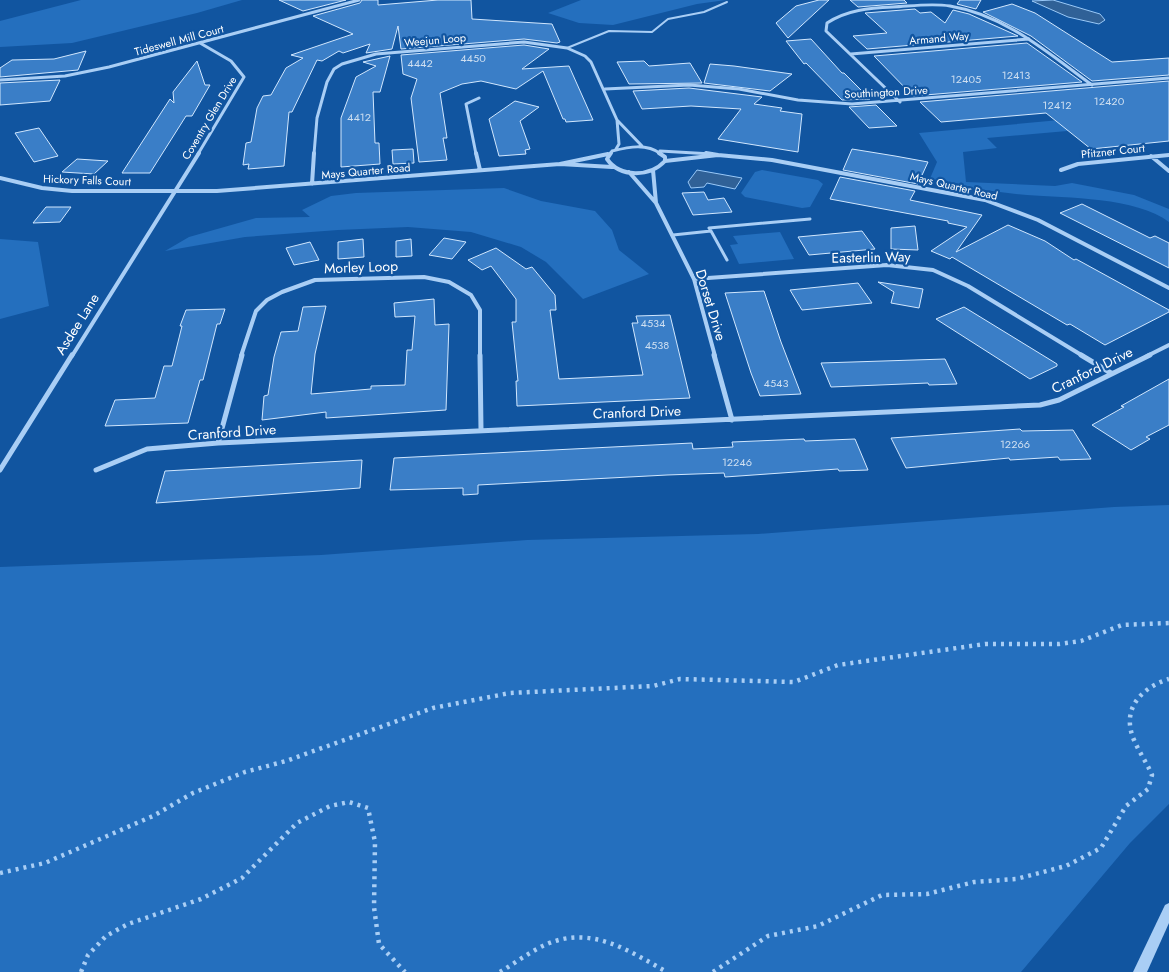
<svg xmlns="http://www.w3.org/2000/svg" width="1169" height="972" font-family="Jost,sans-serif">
	<rect width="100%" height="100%" fill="#1155a0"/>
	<path fill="#246fbe" d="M81,0H242L197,13L72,43L0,47V21Z
		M581,0H726L697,4L613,25L579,23L548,13Z
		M1169,110V122L987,138L997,148L963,152L966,182L1055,186L1072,183L1134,195L1169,209V222C1136,197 1067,198 1027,195C994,192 962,187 929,181L937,162L919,133Z
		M762,170L818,180L823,184L810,207L802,208L745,197L741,193L755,172Z
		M504,188L541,201L595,211L612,230L619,250L649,274L583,299L546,262L521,247L471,232L408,227L338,230L245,237L165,251L189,237L256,218L310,217L302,210L331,196L356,193Z
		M780,232L794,259L739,264L730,245L738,244L733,236Z
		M0,239L38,242L49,306L0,319Z
		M1169,505V804L1130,843L1021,972H0V567L321,555L527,540L758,534L1114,507Z"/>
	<path fill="#306197" stroke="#9ac9f8" d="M1053,0L1100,14L1105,20L1099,24L1068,17L1032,1Z
		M697,170L742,178L735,189L707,183L704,187L691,188L688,182Z"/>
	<path fill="#3a7ec7" stroke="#d1e7fe" d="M279,0H346L303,11Z
		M362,0H378V5L438,0H471L472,19L552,24L560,42L557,43L524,39L401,49L398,26L392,49L366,53L370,44L343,53L339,51L322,61L317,60L292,112H289L284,166L248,169L249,164L243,165L246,143L251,142L257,108L263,96L271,95L286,68L303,58L291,55L353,34L313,16L360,3Z
		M819,0H829L788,38L776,23L796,6Z
		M850,0H904L907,3L858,7Z
		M960,0H981L976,9L957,4Z
		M1012,4L1035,13L1112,62L1169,58V75L1092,81L1031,36L983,12Z
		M915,9L920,13L931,12L945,23L953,10L969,14L1018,36L867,49L853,36L887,33L865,13Z
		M811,39L842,73H844L870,99L842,100L806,63L804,64L786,41Z
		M1027,43L1082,82L913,96L874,56Z
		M524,45L549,49L522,69L569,66L593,120L566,122L565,119H563L543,71L516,89L481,81L462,84L440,93L447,138H443L447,160L419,162L411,98L417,79L403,74L401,55Z
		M86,51L78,70L0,77V68L12,60L54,59Z
		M390,56L380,92H373L375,143H379L380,164L341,167V118L356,77L376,66L363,62Z
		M197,61L205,85H210L192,116H186L150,173H122L170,99L174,103L173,92Z
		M644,61L649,66L690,63L702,83L629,84L617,62Z
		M710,64L734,66L792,74L770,91L704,83Z
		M60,80L50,101L0,105V83Z
		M1169,81V141L1091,149L1046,113L941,122L920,102Z
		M689,88L762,97L754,104L782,108L780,111L802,114L798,152L718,139L741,109L691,106L642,109L633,91Z
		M515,101L539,107L520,121L530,149L525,150L526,154L499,156L489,119Z
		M876,105L897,126L869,128L849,107Z
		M39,128L58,156L34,162L15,133Z
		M413,149L414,163L393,164L392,150Z
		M852,149L895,156L928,162L918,184L843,170Z
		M77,159L108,161L94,174L62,172Z
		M840,177L915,191L910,200L982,215L956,252L1008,225L1045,241L1074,260L1076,259L1169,310V312L1105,345L1070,324L1067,325L952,257L950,259L931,251L967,227L948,223V221L830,199Z
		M704,192L708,200L724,198L732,212L693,215L682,193Z
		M1082,204L1150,238L1155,236L1169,243V268L1060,213Z
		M46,207H71L60,222L33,223Z
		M915,226L918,250L891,249V228Z
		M862,231L875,249L809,255L798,237Z
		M444,238L466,242L452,259L429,255Z
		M363,239L364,257L338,259V242Z
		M411,239L412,256L396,257V241Z
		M310,242L319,260L294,265L286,248Z
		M496,248L526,269L532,267L555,295L556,310H550L559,379L643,375L632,323H638L636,316L670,315L690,398L517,406L516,381H518L512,322H516V299L491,266L482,270L468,260Z
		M878,282L923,289L919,308L891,303L894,292Z
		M858,283L872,303L802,310L790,290Z
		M764,291L781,342L801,394L760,396L751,373L725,293Z
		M434,299L435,325L449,324L446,410L326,418V412L262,420L264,396L268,395L274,357L281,332L298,331L303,307L326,306L315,354L311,394L371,389V386L405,385L407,350H412L415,316L395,317L394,303Z
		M964,307L1057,364V366L1030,379L936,319Z
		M225,309L220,324H217L203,380H200L188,423L105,426L115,400L155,398L164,366H172L182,326H180L186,310Z
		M945,359L957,384L929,385L928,383L831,387L821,363Z
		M1169,379V425L1146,437L1150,439L1131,450L1092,425L1124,407L1121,406Z
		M1020,429L1022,431L1073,430L1091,459L1060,460L1058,457L1010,460L1009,458L906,468L891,438Z
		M804,439L805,441L855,439L868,470L839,471L838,469L725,477L724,473L667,475L478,485V494L463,495V488L390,490L394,458L692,443L693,449L733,447L732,442Z
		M362,460L360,488L156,503L165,471Z"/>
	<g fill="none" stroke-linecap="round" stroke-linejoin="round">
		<path stroke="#a9cef5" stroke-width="4.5" stroke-dasharray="3 5" stroke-linecap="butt" d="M0,873L45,863L153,816L193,793L245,772L286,761L433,708L510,693L653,686L680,679L794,682L838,665L985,644H1059L1081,641L1122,625L1169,623
			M81,972L88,955L106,936L128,924L201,899L242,878L297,823L330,806L349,802L368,808L375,842L374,907L379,944L405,972
			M500,972C515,963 531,951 547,944C592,925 629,951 667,972
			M713,972L768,936L818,926L882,895L927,894L974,882L1016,879L1066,866L1101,848L1126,806L1148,789L1152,775C1147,763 1139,752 1134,740C1121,710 1140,688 1169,679"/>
		<path stroke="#a9cef5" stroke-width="2" d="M567,48L609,31L652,32L668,19L704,12L727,2"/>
		<path stroke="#a9cef5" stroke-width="3" d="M711,231L727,260
			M673,235L711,231L709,228L810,219"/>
		<path stroke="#a9cef5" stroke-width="3" d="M851,54L1029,39
			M0,80L65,76L109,67L359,0
			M605,89L689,85L739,89L798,100L852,104L1169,78
			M900,102L826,31L827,23C847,10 869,8 893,7C912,6 931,3 950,6C1005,15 1048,53 1092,85
			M616,149L619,144L617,120L642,146
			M660,151L712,154
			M198,154L244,77L231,61L200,43
			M314,154L317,118L327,82L334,69L342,64L376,54L524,42L567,48L585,56L591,62L617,120
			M476,154L466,104L479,98
			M610,154L612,151C629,147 646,143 661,154"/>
		<path stroke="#a9cef5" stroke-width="4" d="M476,153L480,170
			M611,153L607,159C620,178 650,177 665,161V157L659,153
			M608,154L560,164L612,167
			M718,155L772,160L985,200L1038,220L1169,288
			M1151,156L1169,171
			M665,161L718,155L706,153
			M1061,170L1078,164L1169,155
			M629,172L656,203L653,170
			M0,178L42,188L72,191H217L560,164
			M312,184L314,153
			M656,203L694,279L715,356
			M694,279L887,265L933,270L968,286L1083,356
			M72,356L199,153
			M241,356L256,311L267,300L282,292L315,280L424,277L449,282L471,295L480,310V356
			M1147,356L1169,345"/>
		<path stroke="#a9cef5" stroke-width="5" d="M480,355L481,430
			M714,355L732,420
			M1081,355L1111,373
			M218,443L242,355
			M0,470L72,355
			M96,470L147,449L218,443L1040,405L1059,400L1150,355"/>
		<path fill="#a9cef5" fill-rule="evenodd" d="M1169,903V923L1147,972H1133L1165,905Z"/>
	</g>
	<g text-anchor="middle" stroke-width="4.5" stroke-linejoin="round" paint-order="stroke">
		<g font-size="11" fill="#fff" stroke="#1155a0">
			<text transform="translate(939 38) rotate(-5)" y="4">Armand Way</text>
			<text transform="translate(179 40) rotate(-15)" y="4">Tideswell Mill Court</text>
			<text transform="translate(435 40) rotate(-5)" y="4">Weejun Loop</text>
			<text transform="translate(886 92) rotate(-3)" y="4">Southington Drive</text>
			<text transform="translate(209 118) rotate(-59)" y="4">Coventry Glen Drive</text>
			<text transform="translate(1113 151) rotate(-6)" y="4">Pfitzner Court</text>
			<text transform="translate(366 171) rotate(-5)" y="4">Mays Quarter Road</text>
			<text transform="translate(87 180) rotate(2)" y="4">Hickory Falls Court</text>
			<text transform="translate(954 186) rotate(13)" y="4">Mays Quarter Road</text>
		</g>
		<g font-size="11" fill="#cedff1">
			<text x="473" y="62">4450</text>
			<text x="420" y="67">4442</text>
			<text x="1016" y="79">12413</text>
			<text x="966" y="83">12405</text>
			<text x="1109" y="105">12420</text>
			<text x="1057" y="109">12412</text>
			<text x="359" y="121">4412</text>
			<text x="653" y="327">4534</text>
			<text x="657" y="349">4538</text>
			<text x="776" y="387">4543</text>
			<text x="1015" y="448">12266</text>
			<text x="737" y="466">12246</text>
		</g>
		<g font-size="14" fill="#fff" stroke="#1155a0">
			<text transform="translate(871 257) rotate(-1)" y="5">Easterlin Way</text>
			<text transform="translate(361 267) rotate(-2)" y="5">Morley Loop</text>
			<text transform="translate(711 305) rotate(73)" y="5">Dorset Drive</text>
			<text transform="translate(77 324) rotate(-58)" y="5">Asdee Lane</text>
			<text transform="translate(1092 370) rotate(-26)" y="5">Cranford Drive</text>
			<text transform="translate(637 412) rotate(-2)" y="5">Cranford Drive</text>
			<text transform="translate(232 432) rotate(-4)" y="5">Cranford Drive</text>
		</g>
	</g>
</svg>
